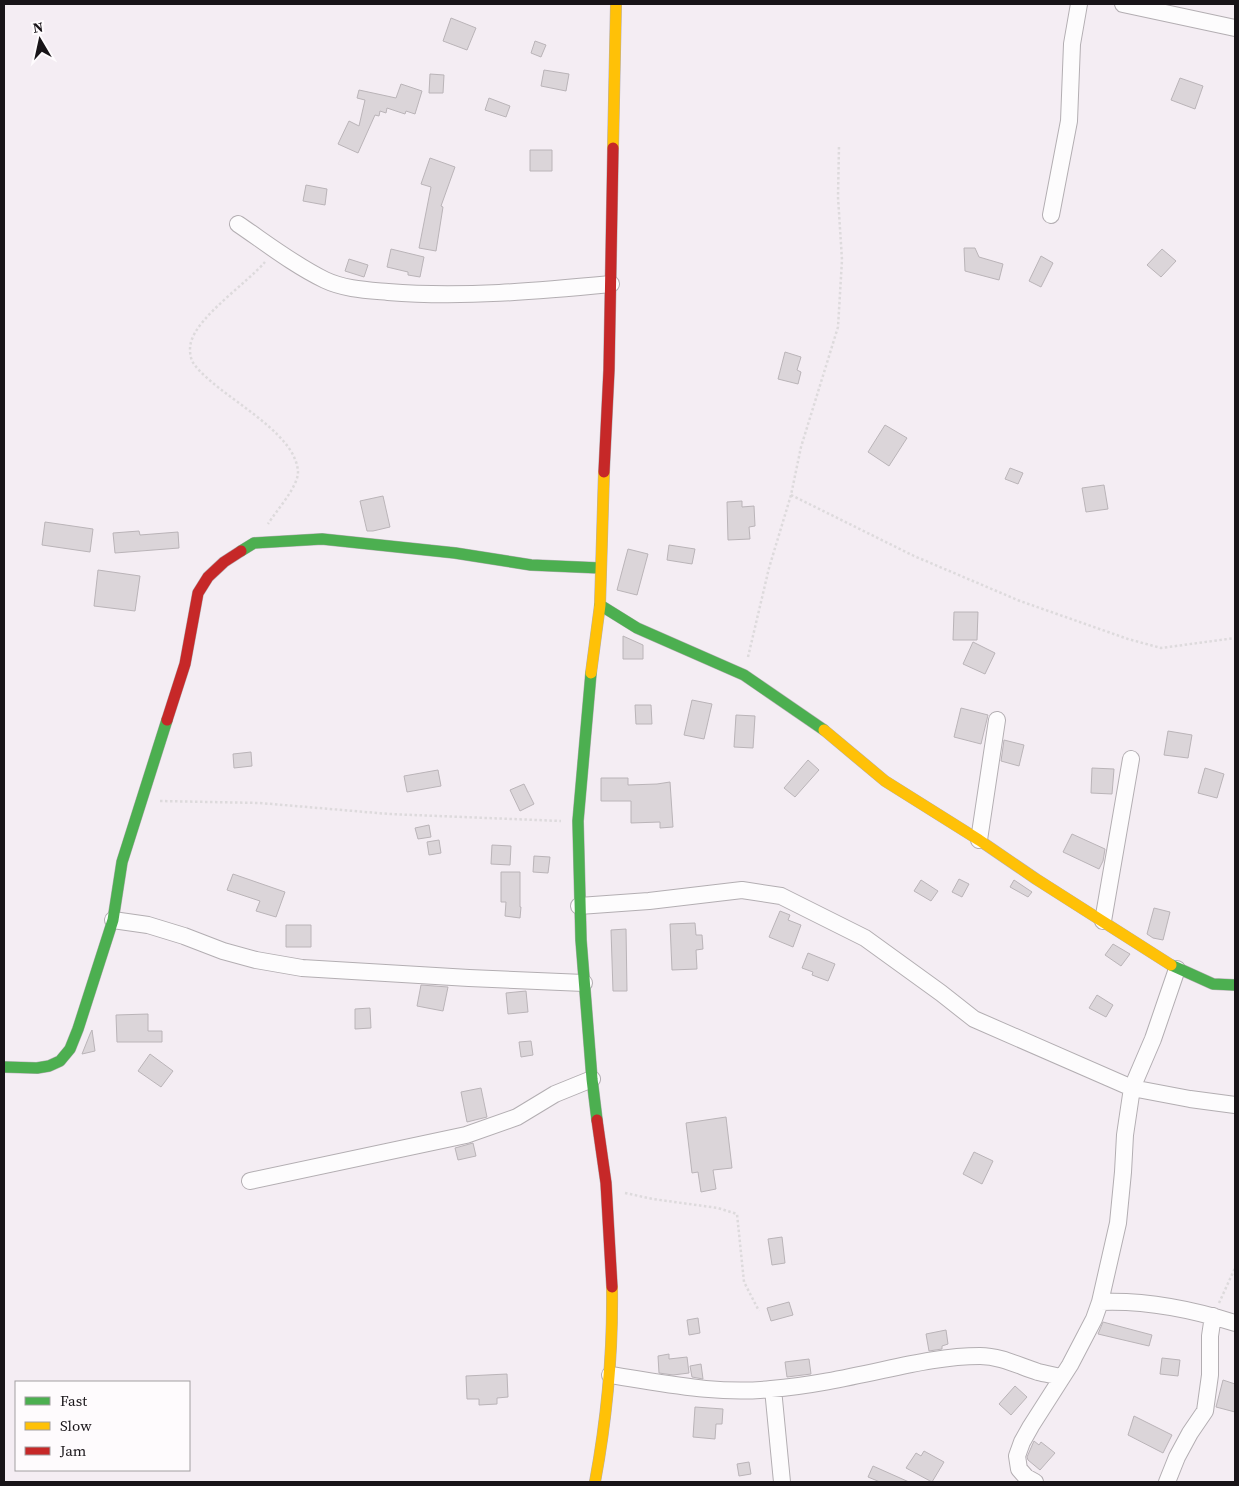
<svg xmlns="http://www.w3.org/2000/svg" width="1239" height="1486" font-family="'Source Serif 4',serif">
	<rect width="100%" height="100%" fill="#f4edf3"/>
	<path fill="#dbd5d9" stroke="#bab4b8" d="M451,18L476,28L467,50L443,41Z
		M535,41L546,45L541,57L531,53Z
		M544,70L569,74L566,91L541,86Z
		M430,74L444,75L443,93H429Z
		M1180,78L1203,86L1195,109L1171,100Z
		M401,84L422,91L415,114L406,111L405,114L387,108L386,113L380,111L379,116L375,115L358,153L338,144L349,121L359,126L365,100L357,98L359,90L396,98Z
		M489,98L510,106L506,117L485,110Z
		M530,150H552V171H530Z
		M430,158L455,167L441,206L443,207L436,251L419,248L431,187L421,184Z
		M306,185L327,189L325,205L303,201Z
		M964,248H975L979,257L1003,264L999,280L965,271Z
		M391,249L424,257L420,277L408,275V272L387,267Z
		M1162,249L1176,261L1161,277L1147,265Z
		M1041,256L1053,263L1041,287L1029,281Z
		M349,259L368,265L364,277L345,271Z
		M785,352L801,357L797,370L801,372L798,384L778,379Z
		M885,425L907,438L889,466L868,452Z
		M1010,468L1023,473L1018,484L1005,479Z
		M1104,485L1108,509L1086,512L1082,488Z
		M383,496L390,527L373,531H367L360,501Z
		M742,501V507L754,506L755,526L749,527L750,539L728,540L727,502Z
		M45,522L93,529L90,552L42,545Z
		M139,531L140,535L178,532L179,548L115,553L113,533Z
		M669,545L695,549L692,564L667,560Z
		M628,549L648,554L637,595L617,590Z
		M98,570L140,576L135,611L94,606Z
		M954,612H978L977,640H953Z
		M623,636L643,645V659H623Z
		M973,642L995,653L985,674L963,664Z
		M692,700L712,704L704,739L684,735Z
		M635,705H651L652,724H636Z
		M961,708L988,715L981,744L954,737Z
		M736,715L755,716L753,748L734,747Z
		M1168,731L1192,735L1188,758L1164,755Z
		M1004,740L1024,745L1019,766L1001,761Z
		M251,752L252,766L234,768L233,754Z
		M808,760L819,770L795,797L784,788Z
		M1092,768L1114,769L1112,794L1091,793Z
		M1205,768L1224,774L1217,798L1198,793Z
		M438,770L441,786L407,792L404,776Z
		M601,778H628V785L657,784L670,782L673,827L660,828V822L631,823V801H601Z
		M524,784L534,804L520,811L510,790Z
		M429,825L431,837L418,839L415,828Z
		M1072,834L1105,849L1103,861L1099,869L1063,852Z
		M439,840L441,853L429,855L427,842Z
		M492,845L511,846L510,865L491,864Z
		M534,856L550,857L548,873L533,872Z
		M501,872H520V907H521L520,918L505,916L506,902H501Z
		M233,874L285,892L276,917L256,911L260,901L227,890Z
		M959,879L969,884L962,897L952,892Z
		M921,880L938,891L931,901L914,891Z
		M1014,880L1032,892L1028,897L1010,887Z
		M1154,908L1170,912L1163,940L1153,938L1147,934Z
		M780,911L790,915L788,920L801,925L793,947L769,937Z
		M695,923L696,935H702L703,949L696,950L697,969L672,970L670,924Z
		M286,925H311V947H286Z
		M626,929L627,991H613L611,930Z
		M1113,944L1130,954L1121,966L1105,955Z
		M808,953L835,964L828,981L812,975L813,972L802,968Z
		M421,985L448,987L443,1011L417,1006Z
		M526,991L528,1012L508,1014L506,993Z
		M1097,995L1113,1005L1106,1017L1089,1008Z
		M370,1008L371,1028L355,1029V1009Z
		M148,1014V1031H162V1042H117L116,1015Z
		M92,1030L95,1051L82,1054L90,1034Z
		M531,1041L533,1055L521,1057L519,1042Z
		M150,1054L173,1071L161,1087L138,1071Z
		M481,1088L487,1117L467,1122L461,1092Z
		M726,1117L732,1168L713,1170L716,1189L701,1192L698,1172L692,1173L686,1123Z
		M473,1143L476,1156L458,1160L455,1148Z
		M974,1152L993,1161L982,1184L963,1174Z
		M782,1237L785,1263L772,1265L768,1239Z
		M789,1302L793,1315L771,1321L767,1308Z
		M698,1318L700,1333L689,1335L687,1320Z
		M1103,1322L1152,1335L1149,1346L1098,1334Z
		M946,1330L948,1344L942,1346V1349L929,1351L926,1334Z
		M669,1354V1359L687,1357L689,1373L673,1375L659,1373L658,1356Z
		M1162,1358L1180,1360L1178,1376L1160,1374Z
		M809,1359L811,1374L787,1377L785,1362Z
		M701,1364L703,1379L692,1377L690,1366Z
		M507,1374L508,1397L497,1398V1404L479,1405V1399H467L466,1376Z
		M1223,1380L1235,1384V1412L1216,1407Z
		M1015,1386L1027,1397L1011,1415L999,1404Z
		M695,1407L723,1409L722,1424H716L715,1439L693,1437Z
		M1134,1416L1172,1435L1163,1453L1128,1435Z
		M1034,1441L1039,1445L1041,1442L1055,1453L1040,1470L1028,1460L1027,1457Z
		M924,1451L944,1462L932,1482L906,1468L916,1453L921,1456Z
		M749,1462L751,1474L739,1476L737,1464Z
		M873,1466L909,1482H880L868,1477Z"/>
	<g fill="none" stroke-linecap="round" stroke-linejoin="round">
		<defs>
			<path id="street" d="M1123,4L1235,28
				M1051,215L1069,121L1072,44L1079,4
				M238,224C266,243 294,265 325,280C344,289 366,290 388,292C462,298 537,291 611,284
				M979,840L997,720
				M579,906L649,901L742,890L781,896L865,938L941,993L974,1019L1132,1088L1190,1099L1235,1105
				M113,920L148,925L184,936L223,951L256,960L302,968L469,978L584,983
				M1103,921L1131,759
				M250,1181L466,1135L517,1117L555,1094L592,1079
				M1100,1302C1147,1300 1191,1309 1235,1323
				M610,1375C664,1383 717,1395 771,1389C809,1386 846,1378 883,1370C915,1363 948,1356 980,1356C1001,1356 1019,1366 1038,1372C1046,1374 1053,1375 1061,1377
				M773,1389L782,1482
				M1035,1482L1026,1477L1019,1469L1017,1456L1022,1442L1031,1426L1070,1365L1094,1319L1100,1302L1118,1223L1123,1172L1125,1135L1132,1088L1153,1039L1177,969
				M1167,1482L1177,1457L1190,1433L1205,1411L1210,1375V1336L1213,1316"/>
			<path id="fast" d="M241,551L254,543L322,539L455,553L531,565L600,568
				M600,605L637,628L744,675L824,730
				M591,673L578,821L581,940L592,1079L597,1120
				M1171,965L1213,984L1235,985
				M4,1067L37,1068L49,1066L60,1061L70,1049L78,1029L113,920L122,862L167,720"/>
			<path id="slow" d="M613,148L616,4
				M591,673L600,605L604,472
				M824,730L885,781L979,840L1036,879L1171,965
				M595,1482C607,1417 613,1352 612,1287"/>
			<path id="jam" d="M604,472L609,370L613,148
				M167,720L185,664L198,593L208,577L224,562L241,551
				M597,1120L606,1183L612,1287"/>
		</defs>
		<use href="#street" stroke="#b3aeb2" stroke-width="18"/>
		<use href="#fast" stroke="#b3aeb2" stroke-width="12"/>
		<use href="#slow" stroke="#b3aeb2" stroke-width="12"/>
		<use href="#jam" stroke="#b3aeb2" stroke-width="12"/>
		<path stroke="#dddadc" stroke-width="2.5" stroke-dasharray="2.5 2.5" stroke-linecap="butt" d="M265,262C247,283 198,316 191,342C189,349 190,359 194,364C217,396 296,430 298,472C298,487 276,511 268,524
			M791,495L914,556L1020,601L1128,639L1161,648L1235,638
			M748,657L769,568L791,495L801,447L838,327L842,260L838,197L839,146
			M160,801L260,803L389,814L561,821
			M625,1193L653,1199L718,1208L737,1214L744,1282L759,1311
			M1219,1303L1235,1268"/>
		<use href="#street" stroke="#fdfcfd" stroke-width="16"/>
		<use href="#fast" stroke="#4caf50" stroke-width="11"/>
		<use href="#slow" stroke="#ffc107" stroke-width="11"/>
		<use href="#jam" stroke="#c62828" stroke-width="11"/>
	</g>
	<rect width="1239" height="1486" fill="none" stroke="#181418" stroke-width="10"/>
	<rect x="15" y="1381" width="175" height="90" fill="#fefbfd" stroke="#a29fa1"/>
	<rect x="25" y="1397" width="25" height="8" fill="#4caf50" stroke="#a29fa1"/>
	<text x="60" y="1406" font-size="15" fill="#181418">Fast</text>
	<rect x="25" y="1422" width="25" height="8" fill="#ffc107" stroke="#a29fa1"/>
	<text x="60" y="1431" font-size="15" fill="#181418">Slow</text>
	<rect x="25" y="1447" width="25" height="8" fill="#c62828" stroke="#a29fa1"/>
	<text x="60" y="1456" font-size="15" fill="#181418">Jam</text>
	<g transform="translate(40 40) rotate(351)" stroke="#fefbfd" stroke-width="4" paint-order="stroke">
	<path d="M0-4L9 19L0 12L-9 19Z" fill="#181418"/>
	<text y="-8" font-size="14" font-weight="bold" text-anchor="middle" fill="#181418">N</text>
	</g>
</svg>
